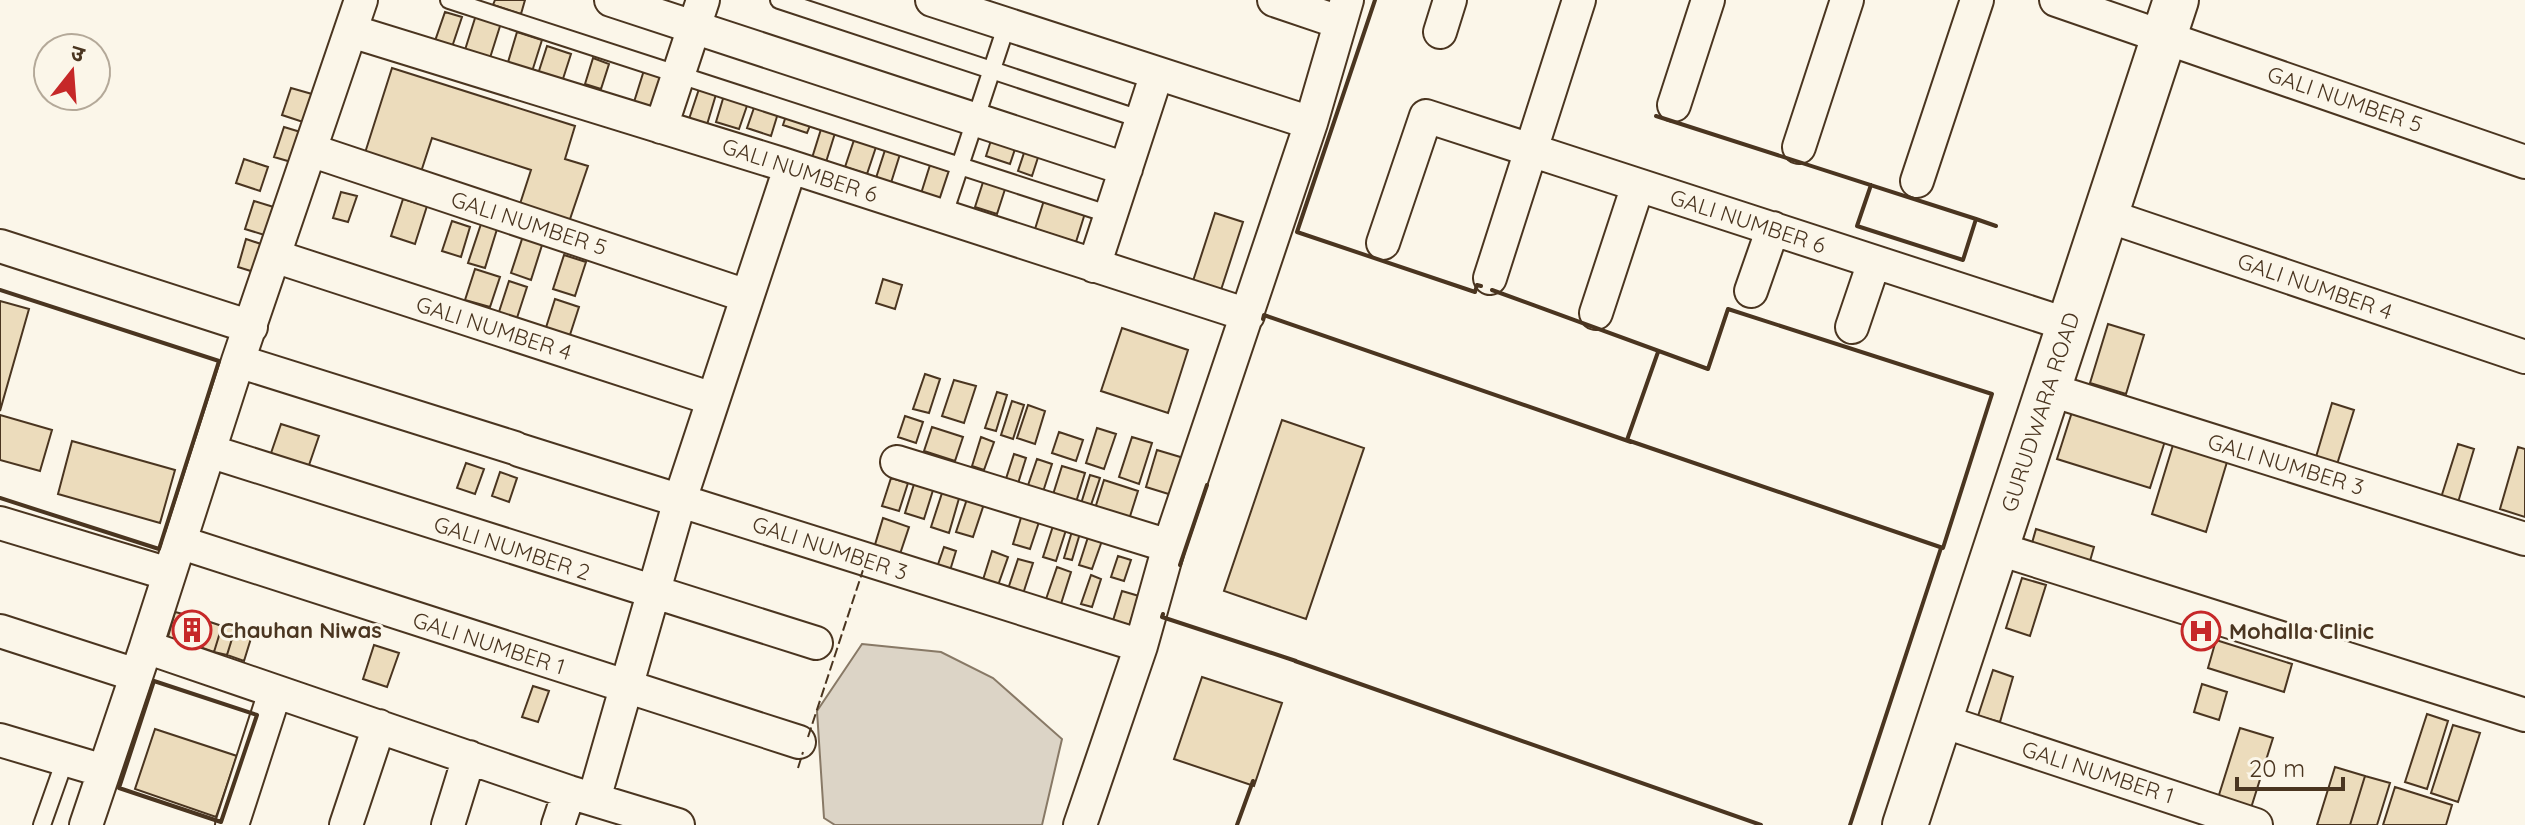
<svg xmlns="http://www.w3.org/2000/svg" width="2525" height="825" font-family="Quicksand,'Noto Sans Devanagari',sans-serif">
	<rect width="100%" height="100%" fill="#fbf6e9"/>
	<path fill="#dcd4c6" stroke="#887966" stroke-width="2" d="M862,644L941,652L993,678L1062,739L1042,825H835L824,818L817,711Z"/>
	<path fill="#ecdcbc" stroke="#4a3520" stroke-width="2" d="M495,0H525L521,14L493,5Z
		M445,12L462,17L452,47L435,41Z
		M476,15L501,23L489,61L464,53Z
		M517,32L542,40L530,78L506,69Z
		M547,46L571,54L561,85L537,77Z
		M593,58L609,64L601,89L585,84Z
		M645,67L667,73L655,109L634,102Z
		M392,68L575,126L565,159L588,166L569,222L519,207L531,170L432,138L420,175L364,156Z
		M700,86L717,91L706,128L688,122Z
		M291,88L312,94L303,122L282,115Z
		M725,92L749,100L739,129L716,122Z
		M756,102L779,110L771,136L747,128Z
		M786,116L811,123L807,133L783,125Z
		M822,126L836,130L826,162L812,158Z
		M284,127L307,134L298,164L274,157Z
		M994,131L1018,140L1010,164L986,156Z
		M856,134L878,141L867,174L845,167Z
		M1029,138L1043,142L1032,176L1018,171Z
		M886,147L901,151L890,186L875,181Z
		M244,159L268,167L260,191L236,183Z
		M930,165L951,172L940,206L919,200Z
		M985,176L1007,183L997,214L975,207Z
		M341,192L357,196L348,222L333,218Z
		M1045,197L1086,210L1076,242L1035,229Z
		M403,199L427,206L415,244L391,236Z
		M254,201L280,209L271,237L245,229Z
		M1215,213L1243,222L1220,293L1192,284Z
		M452,221L470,227L461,257L442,251Z
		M482,221L498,226L485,268L468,263Z
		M523,236L543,242L531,280L511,273Z
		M246,239L276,249L267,276L238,267Z
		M564,255L586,262L575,296L553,289Z
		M475,269L500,277L490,307L465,300Z
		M883,279L902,285L895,309L876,303Z
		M509,281L527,287L515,324L497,318Z
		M555,299L579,307L567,344L543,337Z
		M0,301L29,309L0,411Z
		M2108,324L2144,335L2126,394L2090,383Z
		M1122,328L1188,350L1168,413L1101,391Z
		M925,374L940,379L929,413L913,409Z
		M954,380L976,386L964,423L942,416Z
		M997,392L1007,395L996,431L985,428Z
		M1012,401L1024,405L1013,439L1001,435Z
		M2332,403L2354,410L2334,474L2313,467Z
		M1028,405L1045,411L1035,444L1017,438Z
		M2072,412L2165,441L2150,488L2057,459Z
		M0,415L52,430L40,471L0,460Z
		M905,416L923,422L916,443L898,437Z
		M1282,420L1364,448L1306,619L1224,591Z
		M281,424L319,436L308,468L270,456Z
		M932,427L963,437L955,461L924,451Z
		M1097,428L1116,434L1104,469L1086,463Z
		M1059,432L1083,440L1076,461L1052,453Z
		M981,437L994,442L984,470L972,466Z
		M1132,437L1152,443L1139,484L1119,477Z
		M72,441L175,470L160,523L58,494Z
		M2458,444L2474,449L2456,509L2439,504Z
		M2173,445L2227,462L2206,532L2152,514Z
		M2518,447L2525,449V517L2500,509Z
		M1157,450L1187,459L1175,496L1146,487Z
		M1014,454L1026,458L1015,493L1003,488Z
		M1037,459L1052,464L1040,501L1024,497Z
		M466,463L484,469L475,494L457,488Z
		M1062,466L1085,473L1073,512L1050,504Z
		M500,472L517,478L509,502L492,496Z
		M1090,475L1100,478L1088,514L1079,510Z
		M891,478L908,483L899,511L882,506Z
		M1104,480L1138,491L1126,529L1092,518Z
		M915,481L934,487L924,519L905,513Z
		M943,490L960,495L949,533L931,527Z
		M969,493L986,498L973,537L956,532Z
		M1023,511L1041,516L1030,549L1013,544Z
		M883,518L909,527L899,557L874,548Z
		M1053,526L1066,530L1056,561L1043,557Z
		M1073,528L1081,530L1072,560L1064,558Z
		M2036,529L2094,547L2088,568L2030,550Z
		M1089,534L1103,538L1092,569L1079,565Z
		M944,547L956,551L948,577L935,573Z
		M992,551L1008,557L996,591L981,586Z
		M1118,556L1131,560L1124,581L1111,577Z
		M1018,559L1033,563L1022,597L1007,592Z
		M1057,567L1071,572L1060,607L1045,602Z
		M1091,575L1101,579L1092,607L1081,604Z
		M2022,578L2046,585L2030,636L2006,628Z
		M1122,591L1139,596L1127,632L1111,627Z
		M175,612L187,615L179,641L168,637Z
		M187,615L204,620L197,646L179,641Z
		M204,620L222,626L214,652L197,646Z
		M222,626L235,629L227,655L214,652Z
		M235,629L252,635L244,661L227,655Z
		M2216,640L2292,664L2284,692L2208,668Z
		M374,645L399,653L387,687L363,679Z
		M1993,670L2013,677L2000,722L1978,716Z
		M1202,677L1282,703L1254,786L1174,759Z
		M2202,684L2227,692L2219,720L2194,712Z
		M533,686L549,691L538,722L522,717Z
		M2427,714L2448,721L2427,789L2405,782Z
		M2453,725L2480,733L2458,802L2431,793Z
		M2240,728L2273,738L2251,808L2218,798Z
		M155,729L237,756L216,817L135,789Z
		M2335,767L2365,776L2350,825H2317Z
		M2365,776L2390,783L2377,825H2350Z
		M2395,787L2452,805L2446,825H2383Z"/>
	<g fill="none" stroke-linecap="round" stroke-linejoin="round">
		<defs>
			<path id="lane" d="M449,0L1111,215
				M779,0L1143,120
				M943,217L1007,24
				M42,825L65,760"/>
			<path id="street" d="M361,0L238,361L146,647L569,792L678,825
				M611,0L1126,169
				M932,0L1311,123
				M1274,0L1339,22
				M2056,0L2525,162
				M351,31L782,164L1248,315
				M1440,32L1450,0
				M1674,105L1708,0
				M661,127L703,0
				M1799,147L1847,0
				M310,150L747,296
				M1917,181L1977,0
				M2105,215L2525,357
				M1383,243L1426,116L2069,325
				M0,246L251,327
				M274,256L713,399
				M1094,266L1157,73
				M1490,278L1579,0
				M1751,291L1773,228
				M1596,313L1638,185
				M1852,327L1874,262
				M238,361L515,448
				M2048,389L2525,539
				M519,450L1141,646
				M209,451L816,643
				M897,462L1169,546
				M0,523L169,574
				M179,542L799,742
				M1996,548L2525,715
				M0,631L136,675
				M1939,720L2256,825
				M0,740L104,771
				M594,799L680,500L785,183
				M86,825L146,647
				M232,825L275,692
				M346,825L379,726
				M448,825L469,757
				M558,825L569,792
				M1080,825L1141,646L1169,546L1311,123L1347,0"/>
			<path id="secondary" d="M1905,825L2176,0"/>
		</defs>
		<use href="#lane" stroke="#4a3520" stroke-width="20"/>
		<use href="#street" stroke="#4a3520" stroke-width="36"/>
		<use href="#secondary" stroke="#4a3520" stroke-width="48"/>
		<use href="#lane" stroke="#fbf6e9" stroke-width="16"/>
		<use href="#street" stroke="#fbf6e9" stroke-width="32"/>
		<use href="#secondary" stroke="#fbf6e9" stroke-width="44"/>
		<path stroke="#4a3520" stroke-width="2" stroke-dasharray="10 4" stroke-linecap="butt" d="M808,737L863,570
			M798,768L803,752"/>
		<path stroke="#4a3520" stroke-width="4" d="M1375,0L1297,232L1475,292L1477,285L1481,286
			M1656,116L1976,219L1963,260L1857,226L1871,185
			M1976,219L1996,226
			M0,290L219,361L159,549L0,498
			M1492,290L1708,369L1728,309L1992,394L1943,548L1627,440L1658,352
			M1263,319L1264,315L1631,442
			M1180,565L1207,485
			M1163,614L1162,617L1296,661
			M1295,661L1761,825
			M154,681L257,715L221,822L119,788Z
			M1237,825L1253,781
			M1850,825L1941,548"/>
	</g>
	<defs>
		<symbol id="building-ring" viewBox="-11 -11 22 22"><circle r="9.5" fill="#fbf6e9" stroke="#c62828" stroke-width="1.5"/><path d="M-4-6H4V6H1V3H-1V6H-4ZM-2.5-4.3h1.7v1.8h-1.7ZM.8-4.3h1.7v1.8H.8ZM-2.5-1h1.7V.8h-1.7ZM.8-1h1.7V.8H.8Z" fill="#c62828"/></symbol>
		<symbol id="hospital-ring" viewBox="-11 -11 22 22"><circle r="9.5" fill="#fbf6e9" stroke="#c62828" stroke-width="1.5"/><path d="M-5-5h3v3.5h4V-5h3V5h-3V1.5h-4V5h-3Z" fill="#c62828"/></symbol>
	</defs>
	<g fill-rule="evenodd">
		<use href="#building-ring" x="170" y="608" width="44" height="44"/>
		<use href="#hospital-ring" x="2179" y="609" width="44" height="44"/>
	</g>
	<g text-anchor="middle" stroke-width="6" stroke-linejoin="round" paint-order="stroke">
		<g font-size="22" fill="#4a3520" stroke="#fbf6e9">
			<text transform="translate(2345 99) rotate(19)" y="8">GALI NUMBER 5</text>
			<text transform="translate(800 170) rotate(18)" y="8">GALI NUMBER 6</text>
			<text transform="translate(1748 221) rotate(18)" y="8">GALI NUMBER 6</text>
			<text transform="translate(529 223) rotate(18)" y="8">GALI NUMBER 5</text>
			<text transform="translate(2315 286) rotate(19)" y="8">GALI NUMBER 4</text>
			<text transform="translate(494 328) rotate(18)" y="8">GALI NUMBER 4</text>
			<text transform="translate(2040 412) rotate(-72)" y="8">GURUDWARA ROAD</text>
			<text transform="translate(2286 464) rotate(17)" y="8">GALI NUMBER 3</text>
			<text transform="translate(512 548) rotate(18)" y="8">GALI NUMBER 2</text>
			<text transform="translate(830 548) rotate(18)" y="8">GALI NUMBER 3</text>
			<text transform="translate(489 643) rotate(18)" y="8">GALI NUMBER 1</text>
			<text transform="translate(2098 772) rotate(18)" y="8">GALI NUMBER 1</text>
		</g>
		<g font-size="22" font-weight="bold" fill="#4a3520" stroke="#fbf6e9" text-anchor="start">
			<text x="220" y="638">Chauhan Niwas</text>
			<text x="2229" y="639">Mohalla Clinic</text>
		</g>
	</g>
	<g transform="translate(72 72) rotate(17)"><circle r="38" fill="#fbf6e9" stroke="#b4a999" stroke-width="2"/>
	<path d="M0-6L14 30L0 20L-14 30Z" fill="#c62828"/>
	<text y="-12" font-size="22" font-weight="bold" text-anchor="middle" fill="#4a3520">उ</text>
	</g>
	<path d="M2237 777v12h106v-12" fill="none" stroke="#4a3520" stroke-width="4"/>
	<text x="2249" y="777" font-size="24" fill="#4a3520" stroke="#fbf6e9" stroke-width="6" paint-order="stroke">20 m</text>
</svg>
